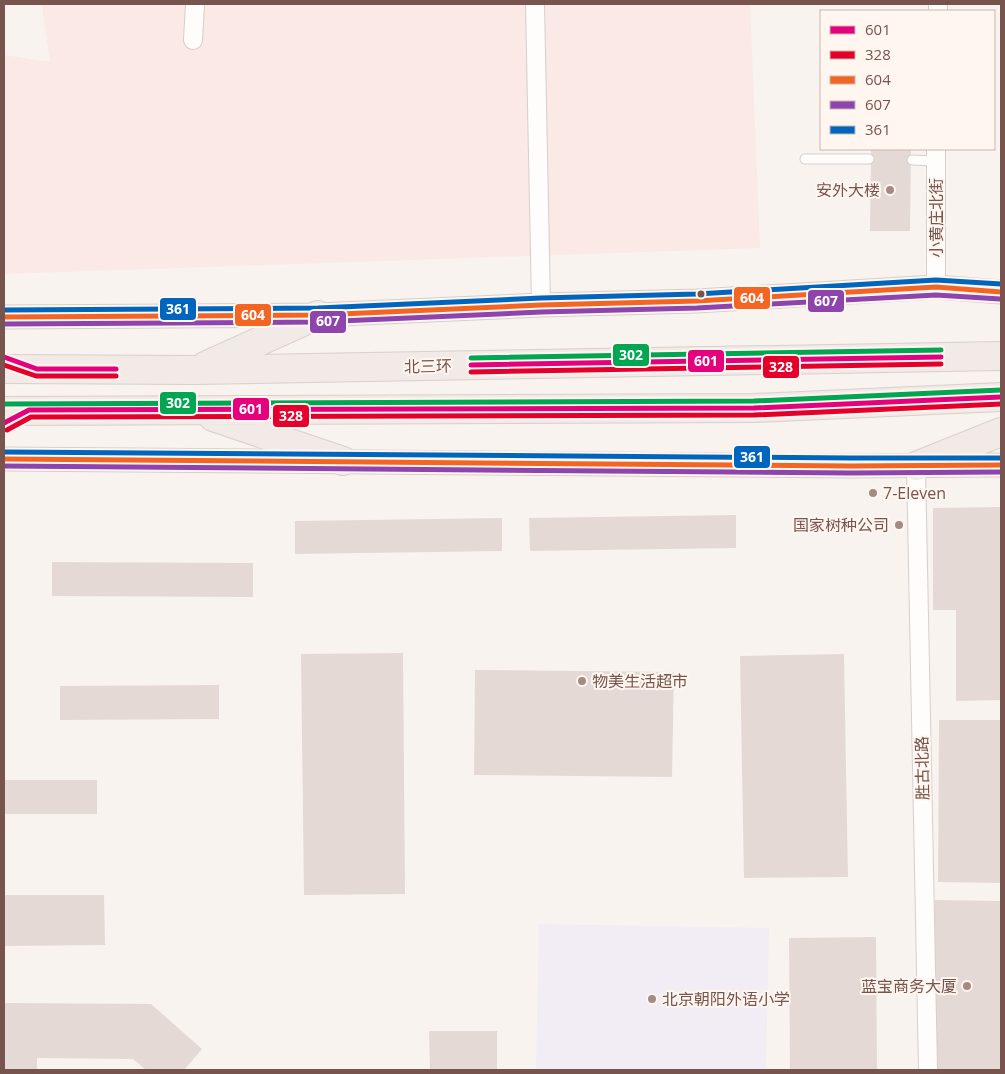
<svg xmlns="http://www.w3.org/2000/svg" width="1005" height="1074" font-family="'Open Sans','Noto Sans SC',sans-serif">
	<rect width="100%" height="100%" fill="#f8f3ee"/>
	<path fill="#fae9e5" d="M42,4H750L760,248L4,274V55L50,62Z"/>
	<path fill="#f2ecf4" d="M539,924L769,928L766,1070H536Z"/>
	<path fill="#e5d9d6" d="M871,149H911L910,231H870Z
		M1001,507V700L956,701V610H933V508Z
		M736,515V548L530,551L529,518Z
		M502,518V551L295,554V521Z
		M52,562L253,563V597L52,596Z
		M403,653L405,894L304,895L301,654Z
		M844,654L848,877L744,878L740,656Z
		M475,670L674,672L672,777L474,775Z
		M219,685V719L60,720V686Z
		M939,720H1001V883L938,882Z
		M4,780H97V814H4Z
		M4,895H104L105,945L4,946Z
		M935,900L1001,901V1070H931Z
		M876,937L877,1070H790L789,938Z
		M4,1003L151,1004L202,1049L184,1070H146L133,1059L37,1058V1070H4Z
		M429,1031H497V1070H430Z"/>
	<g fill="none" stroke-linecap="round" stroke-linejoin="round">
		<defs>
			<path id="service" d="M805,159H869
				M912,160L935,161"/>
			<path id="minor" d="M535,4L541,305
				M938,11V4
				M193,40L195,4
				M936,287V149
				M916,466L928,1070"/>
			<path id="tertiary" d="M4,317L318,315L541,305L697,301L936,287L1001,292
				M4,459L851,466L1001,465"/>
			<path id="trunk" d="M205,366L318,315
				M4,369L195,370L1001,356
				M4,411L754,408L1001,397
				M213,417L343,461
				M916,466L1001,432"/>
		</defs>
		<use href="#service" stroke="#d7ceca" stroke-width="11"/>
		<use href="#minor" stroke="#d7ceca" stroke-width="20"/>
		<use href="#tertiary" stroke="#d7ceca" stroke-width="25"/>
		<use href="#trunk" stroke="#d9cfcb" stroke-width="30"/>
		<use href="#service" stroke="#fefdfc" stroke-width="9"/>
		<use href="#minor" stroke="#fefdfc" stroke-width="18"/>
		<use href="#tertiary" stroke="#fefdfc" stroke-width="22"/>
		<use href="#trunk" stroke="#f2eae6" stroke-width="28"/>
		<defs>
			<path id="bus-1" d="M4,357L37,369H116
				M471,365L941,357
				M4,423L29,410L754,408L1001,397"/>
			<path id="bus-2" d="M4,365L36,376H116
				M471,372L941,364
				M7,430L31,417L754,415L1001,404"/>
			<path id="bus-3" d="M4,317L318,315L541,305L697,301L936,287L1001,292
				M4,459L851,466L1001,465"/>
			<path id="bus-4" d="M4,324L318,322L541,312L697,308L936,295L1000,299
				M4,466L851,473L1001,472"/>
			<path id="bus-5" d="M4,310L318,308L541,298L697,294L936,280L1001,284
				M4,452L851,458H1001"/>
			<path id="bus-6" d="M471,358L941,350
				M4,404L754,401L1001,390"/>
		</defs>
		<use href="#bus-1" stroke="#fff6f0" stroke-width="9"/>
		<use href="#bus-2" stroke="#fff6f0" stroke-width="9"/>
		<use href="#bus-3" stroke="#fff6f0" stroke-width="9"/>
		<use href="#bus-4" stroke="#fff6f0" stroke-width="9"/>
		<use href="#bus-5" stroke="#fff6f0" stroke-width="9"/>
		<use href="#bus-6" stroke="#fff6f0" stroke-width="9"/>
		<use href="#bus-1" stroke="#e5007d" stroke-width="5"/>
		<use href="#bus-2" stroke="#e4002b" stroke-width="5"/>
		<use href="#bus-3" stroke="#f26522" stroke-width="5"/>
		<use href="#bus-4" stroke="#8e44ad" stroke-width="5"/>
		<use href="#bus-5" stroke="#0065bd" stroke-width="5"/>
		<use href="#bus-6" stroke="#00a651" stroke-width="5"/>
	</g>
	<g fill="#a48c85" stroke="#fff6f0" stroke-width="2">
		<circle cx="890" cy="190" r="5"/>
		<circle cx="873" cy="493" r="5"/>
		<circle cx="899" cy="525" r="5"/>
		<circle cx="582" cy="681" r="5"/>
		<circle cx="967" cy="986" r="5"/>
		<circle cx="652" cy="999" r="5"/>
	</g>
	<circle fill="#77544d" stroke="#fff6f0" stroke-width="2" cx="701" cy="294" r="4.5"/>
	<g text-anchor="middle" stroke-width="4" stroke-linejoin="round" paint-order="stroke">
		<g font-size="16" fill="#77544d" stroke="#fff6f0" text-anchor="end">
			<text x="880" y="196">安外大楼</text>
			<text x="883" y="499" text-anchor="start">7-Eleven</text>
			<text x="889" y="531">国家树种公司</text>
			<text x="592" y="687" text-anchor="start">物美生活超市</text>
			<text x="957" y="992">蓝宝商务大厦</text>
			<text x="662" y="1005" text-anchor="start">北京朝阳外语小学</text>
		</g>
		<g font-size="16" fill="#77544d" stroke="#fff6f0">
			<text transform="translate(936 218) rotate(-90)" y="6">小黄庄北街</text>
			<text transform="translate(428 366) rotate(-1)" y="6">北三环</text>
			<text transform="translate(922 768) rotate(-91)" y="6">胜古北路</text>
		</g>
	</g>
	<g stroke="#fff6f0" stroke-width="2">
		<rect x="733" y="286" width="38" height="24" rx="5" fill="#f26522"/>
		<rect x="807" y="289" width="38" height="24" rx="5" fill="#8e44ad"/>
		<rect x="159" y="297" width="38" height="24" rx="5" fill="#0065bd"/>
		<rect x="234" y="303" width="38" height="24" rx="5" fill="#f26522"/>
		<rect x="309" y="310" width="38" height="24" rx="5" fill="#8e44ad"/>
		<rect x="612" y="343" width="38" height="24" rx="5" fill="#00a651"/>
		<rect x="687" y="349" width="38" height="24" rx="5" fill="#e5007d"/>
		<rect x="762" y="355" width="38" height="24" rx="5" fill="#e4002b"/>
		<rect x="159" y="391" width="38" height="24" rx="5" fill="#00a651"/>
		<rect x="232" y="397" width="38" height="24" rx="5" fill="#e5007d"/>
		<rect x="272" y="404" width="38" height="24" rx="5" fill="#e4002b"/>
		<rect x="733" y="445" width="38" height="24" rx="5" fill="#0065bd"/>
	</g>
	<g font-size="14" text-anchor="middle" font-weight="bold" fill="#fff">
		<text x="752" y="303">604</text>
		<text x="826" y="306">607</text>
		<text x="178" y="314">361</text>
		<text x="253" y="320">604</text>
		<text x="328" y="326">607</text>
		<text x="631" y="360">302</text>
		<text x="706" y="366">601</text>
		<text x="781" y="372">328</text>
		<text x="178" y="408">302</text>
		<text x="251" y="414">601</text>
		<text x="291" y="421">328</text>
		<text x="752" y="462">361</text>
	</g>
	<rect width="1005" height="1074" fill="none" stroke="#77544d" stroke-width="10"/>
	<rect x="820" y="10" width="175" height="140" fill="#fff6f0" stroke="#c9b5af"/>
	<rect x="830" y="26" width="25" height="8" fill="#e5007d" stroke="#c9b5af"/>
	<text x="865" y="35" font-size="15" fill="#77544d">601</text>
	<rect x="830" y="51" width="25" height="8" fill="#e4002b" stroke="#c9b5af"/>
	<text x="865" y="60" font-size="15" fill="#77544d">328</text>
	<rect x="830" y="76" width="25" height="8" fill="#f26522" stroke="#c9b5af"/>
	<text x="865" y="85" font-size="15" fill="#77544d">604</text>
	<rect x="830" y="101" width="25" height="8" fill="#8e44ad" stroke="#c9b5af"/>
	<text x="865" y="110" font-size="15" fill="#77544d">607</text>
	<rect x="830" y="126" width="25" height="8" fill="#0065bd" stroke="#c9b5af"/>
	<text x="865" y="135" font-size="15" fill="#77544d">361</text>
</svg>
